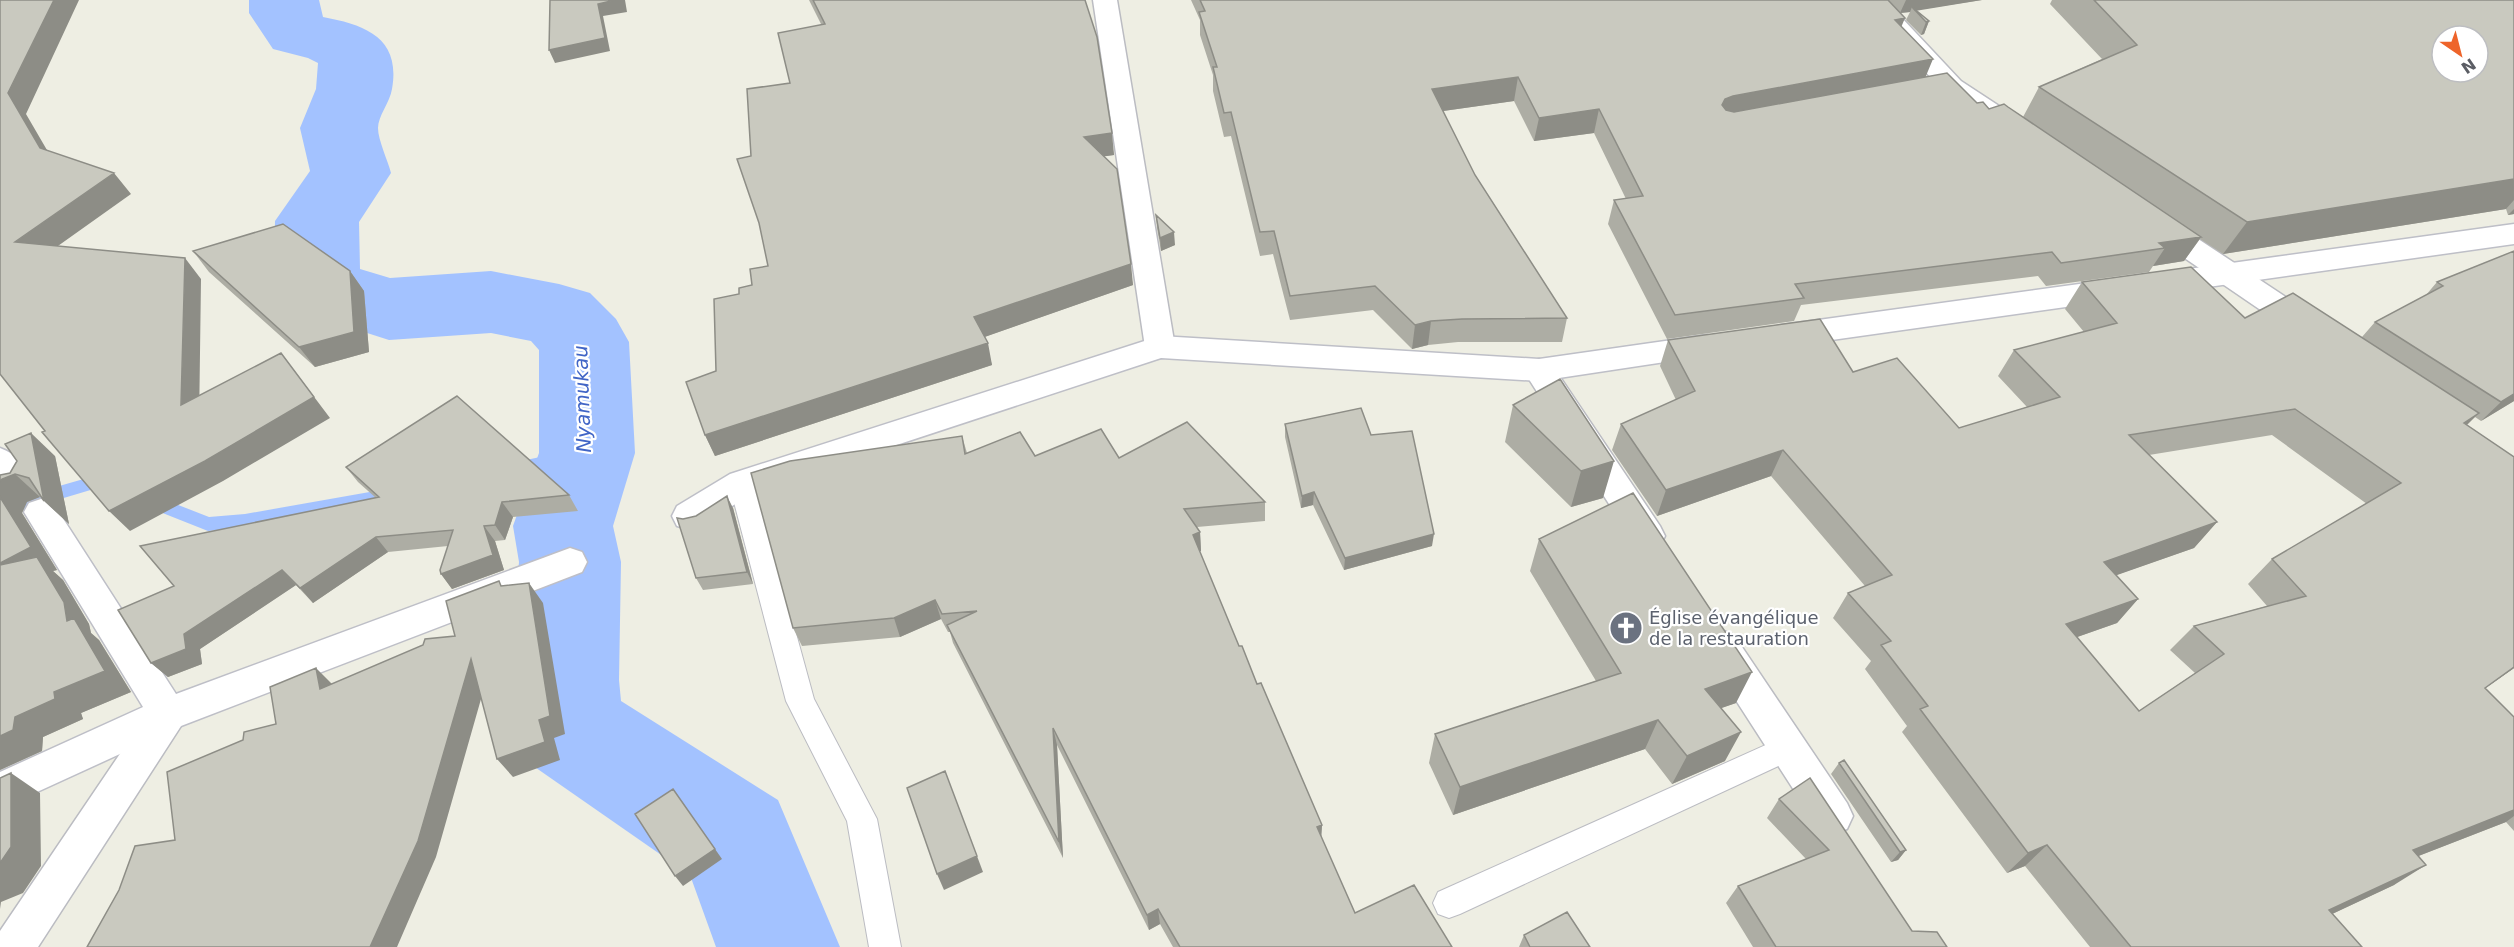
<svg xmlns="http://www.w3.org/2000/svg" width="2514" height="947" font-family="'DejaVu Sans',sans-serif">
	<rect width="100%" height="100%" fill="#eeeee3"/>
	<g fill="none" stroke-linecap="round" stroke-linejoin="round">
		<path fill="#a3c2ff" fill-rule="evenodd" d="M587,447L593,449L595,453L593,457L512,475L506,474L504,469L506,464L512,463Z
			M108,472L114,473L116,478L114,483L0,517V503Z
			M157,486L163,488L168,501L209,517L245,514L381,490L387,492L389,497L387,502L381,504L245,528L208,531L155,510L149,493L151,488Z"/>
		<path fill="#a3c2ff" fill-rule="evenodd" d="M249,0H319L323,17C366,25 401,38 392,89C390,102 378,116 378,128C378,140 388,161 391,173L359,222L360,269L390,278L491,271L559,284L590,293L616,319L629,342L635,453L613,526L621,562L619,680L621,701L778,800L840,947H716L690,875L529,763L513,728L509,680L519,562L513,526L539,453V350L531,341L491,333L389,340L286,307L274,286L275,221L310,171L300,128L316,89L318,63L308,58L273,49L249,13Z"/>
		<defs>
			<path id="lane" d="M742,473L751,476L755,483L814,699L877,819L901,947H869L847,821L786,701L729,483L733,476Z
				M1788,735L1798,739L1803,748L1798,757L1460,914L1449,918L1438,914L1433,903L1438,892Z"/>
			<path id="street" d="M1093,0H1117L1175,347L1171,355L1160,358L1149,355L1145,347Z
				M1860,0H1885L1961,81L2022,121L2026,127L2022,133L2013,135L2004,133L1943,91Z
				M2155,215L2165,217L2322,321L2326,329L2322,337L2311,340L2300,337L2145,231L2141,224L2145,217Z
				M1539,359L1550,362L1660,526L1665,536L1660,546L1648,550L1636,546L1523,370L1528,362Z
				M1721,630L1734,635L1847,803L1853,816L1847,829L1833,834L1819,829L1708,657L1703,646L1708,635Z
				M168,697L181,702L187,714L181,726L38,947H0V931L155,702Z"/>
			<path id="secondary" d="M2514,224V244L1782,347L1771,344L1767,336L1771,328L1782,325Z
				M1707,335L1718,338L1722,346L1718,354L1539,381L1161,358L754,492L701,526L689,529L677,526L672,516L677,506L730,474L1160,336L1539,359Z
				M0,448C17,454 31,469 40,485L35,494C18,500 11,494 0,482Z
				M41,499L53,503L176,694L570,548L582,552L587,562L582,572L181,726L0,809V772L143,707L24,512L29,503Z"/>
		</defs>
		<use href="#lane" stroke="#bbbcc2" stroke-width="2"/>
		<use href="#street" stroke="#bbbcc2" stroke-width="3"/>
		<use href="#secondary" stroke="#bebfc7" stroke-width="3"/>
		<use href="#lane" fill="#fff" fill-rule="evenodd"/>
		<use href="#street" fill="#fff" fill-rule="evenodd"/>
		<use href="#secondary" fill="#fff" fill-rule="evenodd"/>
	</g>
	<path fill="#adada4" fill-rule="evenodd" d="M809,0H1085L1114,155L1104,156L1133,285L984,337L992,365L715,456L705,435L716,371L739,294L752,285L768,266L790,83L821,24Z
		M1191,0H1982L1916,10L1929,21L1924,34L1921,35L1906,20L1910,12L1900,13L1901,27L1926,77L1989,109L2023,117L2039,87L2102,59L2050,4L2052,0H2514V214L2508,215L2506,209L2223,254L2200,239L2184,261L2153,266L2149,272L2046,286L2038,276L1801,305L1794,321L1667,339L1608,224L1614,200L1626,199L1594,133L1534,141L1514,101L1443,111L1475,175L1567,318L1562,342H1458L1428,345L1412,349L1373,310L1290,320L1273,254L1260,256L1231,136L1224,137L1213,91V75L1200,35V20Z
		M1156,215L1175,245L1161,251L1157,228Z
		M193,251L350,271L364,291L369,352L315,367L209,272Z
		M2514,251V401L2481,421L2475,417L2467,425L2514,457V668L2485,688L2514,717V831L2506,822L2418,856L2394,885L2332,914L2362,947H2090L2025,866L2007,873L1902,732L1907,726L1865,669L1871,661L1833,618L1848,593L1865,586L1771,476L1657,516L1612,450L1621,424L1676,400L1660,366L1668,340L1853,372L1959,428L2027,407L1998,376L2014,350L2084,332L2065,309L2082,282L2245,318L2362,337L2375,322L2426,295L2437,282ZM2272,435L2367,504L2272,559L2248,584L2267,606L2194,626L2170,650L2195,673L2139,711L2077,637L2117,623L2138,599L2116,575L2194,548L2217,522L2149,455Z
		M1560,379L1603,498L1571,507L1505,442L1513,405Z
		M1285,424L1371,435L1432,546L1344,570L1313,505L1301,508L1285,437Z
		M962,436L967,453L1119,458L1265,502V521L1197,527L1200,532L1201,551H1199L1239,646L1322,825L1321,837L1355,913L1452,947H1173L1160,924L1149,930L1057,745L1063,858L953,643L950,632H948L941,619L900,637L802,646L793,628Z
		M55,456L69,524L40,497L27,502L22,513L57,570L53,571L63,580L89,624L91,633L99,640L131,692L81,713L83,719L43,737L42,751L0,770V475L10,473Z
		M346,467L569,495L578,511L513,517L505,540L495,541L504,570L452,589L441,574L448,546L388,552L313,603L296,585L200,649L202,664L168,677L151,663L376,498L358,482Z
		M733,508L753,584L703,590L696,578L683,519Z
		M1539,539L1736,703L1721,708L1725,761L1672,784L1645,749L1453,815L1429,763L1435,734L1596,681L1530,571Z
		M1839,763L1906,850L1898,860L1891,862L1831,774Z
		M1779,799L1912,931L1947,947H1753L1726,903L1738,886L1806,859L1767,818Z
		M1524,935L1590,947H1519Z"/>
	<path fill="#8d8d86" d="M54,0H79L26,114L58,169L40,148L8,93Z
		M615,0H625L627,12L603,16L610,51L555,63L549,50L598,4Z
		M1906,0H1982L1915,11L1912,7L1910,12L1900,13Z
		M1905,18L1895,42V20Z
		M1929,21L1924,34L1921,35L1926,22Z
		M1933,59L1923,83L1725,120L1722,105L1725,99L1733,96Z
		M1518,77L1514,101L1429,113L1432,89Z
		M1599,109L1594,133L1534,141L1539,118Z
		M1112,133L1114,155L1086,159L1084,137Z
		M114,173L131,194L34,263L15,242Z
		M2514,179V200L2506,209L2223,254L2247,222Z
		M2514,209V214L2508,215Z
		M1174,232L1175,245L1161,251L1160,238Z
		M2201,237L2184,261L2153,266L2165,248L2159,243Z
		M185,258L201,279L199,426L181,405Z
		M1131,264L1133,285L979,339L974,317Z
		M350,271L364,291L369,352L315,367L299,347Z
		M1431,321L1428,345L1412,349L1415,325Z
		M988,343L992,365L715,456L705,435Z
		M281,353L330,418L223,481L130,531L109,511Z
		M2514,394V401L2481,421L2501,402Z
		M2479,413L2452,439L2464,423Z
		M31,433L55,456L69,524L44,501Z
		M1783,450L1771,476L1657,516L1666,490Z
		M1614,461L1603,498L1571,507L1581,471Z
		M15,474L40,497L27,502L22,513L57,570L53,571L63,580L89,624L91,633L99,640L131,692L81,713L83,719L43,737L42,751L0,770V482L2,479Z
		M1314,492L1313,505L1301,508L1302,496Z
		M727,496L733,508L753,584L747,572Z
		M502,502L513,517L505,540L495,525Z
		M2217,522L2194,548L2083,587L2104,562Z
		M484,526L495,541L504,570L452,589L441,574Z
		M1200,532L1201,551L1194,554L1193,535Z
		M1434,534L1432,546L1344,570L1345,558Z
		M376,537L388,552L313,603L300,588Z
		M282,570L296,585L200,649L202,664L168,677L151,663L184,634Z
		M529,583L543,603L565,734L554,738L560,760L513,777L497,759L539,720Z
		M2138,599L2117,623L2046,648L2066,624Z
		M935,600L941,619L900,637L894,618Z
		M471,659L487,678L436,857L397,947H370Z
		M2514,667V668L2453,711Z
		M316,668L335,687L320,689Z
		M1752,672L1736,703L1690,719L1705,689Z
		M1658,720L1645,749L1453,815L1460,787Z
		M1053,728L1057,745L1063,858L1059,842Z
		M1741,732L1725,761L1672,784L1687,756Z
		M11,773L40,793L41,866L23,893L1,902L0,909V863Z
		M680,799L722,859L683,886L675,876Z
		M2514,810V816L2506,822L2380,871L2413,850Z
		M1322,825L1321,841L1317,827Z
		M2047,845L2025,866L2007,873L2028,853Z
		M1906,850L1898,860L1891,862L1900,852Z
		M977,856L983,872L944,890L937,874Z
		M2426,865L2394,885L2298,930L2329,910Z
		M1158,909L1160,924L1149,930L1147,915Z"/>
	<path fill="#c9c9bf" stroke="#8d8d86" stroke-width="1.5" fill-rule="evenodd" d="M0,0H54L8,93L40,148L114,173L15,242L185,258L181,405L281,353L314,397L205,461L109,511L42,432L45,431L0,374Z
		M550,0H615L598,4L605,38L549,50Z
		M813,0H1085L1097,37L1112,133L1084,137L1117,169L1131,264L974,317L988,343L705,435L686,382L716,371L714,299L739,294V288L752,285L750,269L768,266L759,223L737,159L751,156L747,89L790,83L778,33L825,24Z
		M1200,0H1888L1905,18L1895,20L1933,59L1733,96L1725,99L1722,105L1726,110L1734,112L1947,73L1977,103L1983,102L1989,109L2004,104L2008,107L2201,237L2159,243L2165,248L2061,263L2052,252L1795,284L1804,298L1675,315L1614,200L1643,196L1599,109L1539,118L1518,77L1432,89L1475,175L1567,318L1462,319L1431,321L1415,325L1375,286L1290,296L1274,231L1260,232L1231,112L1224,113L1213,67H1217L1199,12L1205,11Z
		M2094,0H2514V179L2247,222L2039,87L2137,45ZM2442,36H2478V72H2442Z
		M1912,7L1929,21L1926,22Z
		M1156,215L1174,232L1160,238Z
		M283,224L350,271L354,332L299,347L193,251Z
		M2514,251V394L2501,402L2375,322L2443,286L2437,282Z
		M2191,267L2245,318L2293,293L2479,413L2464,423L2514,457V667L2485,688L2514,717V810L2413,850L2426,865L2329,910L2362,947H2131L2047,845L2028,853L1920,709L1928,706L1881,645L1891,641L1848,593L1892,575L1783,450L1666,490L1621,424L1695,391L1668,340L1820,319L1853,372L1897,358L1959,428L2060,397L2014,350L2117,323L2082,282ZM2295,409L2401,483L2272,559L2306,596L2194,626L2224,654L2139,711L2066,624L2138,599L2104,562L2217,522L2129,435Z
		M1560,379L1614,461L1581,471L1513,405Z
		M457,396L569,495L502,502L495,525L484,526L493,555L441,574L440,570L453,530L376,537L300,588L282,570L184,634L186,649L151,663L118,610L174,586L140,546L379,497L346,467Z
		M1361,408L1371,435L1412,431L1434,534L1345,558L1314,492L1302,496L1285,424Z
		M1187,422L1265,502L1184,509L1200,532L1193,535L1239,646H1242L1257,684L1261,683L1322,825L1317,827L1355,913L1414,885L1452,947H1180L1158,909L1147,915L1053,728L1059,842L947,625L977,611L942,614L935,600L894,618L793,628L751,473L790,461L962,436L965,454L1020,432L1035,456L1101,429L1119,458Z
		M31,433L44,501L29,478L15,474L2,479L0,482V475L10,473L17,461L5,444Z
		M1633,493L1752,672L1705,689L1741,732L1687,756L1658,720L1460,787L1435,734L1621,673L1539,539Z
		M727,496L747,572L696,578L677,518L683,519L696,516Z
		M0,497L31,547L0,563Z
		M37,557L64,602L67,621L74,618L105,671L54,692L55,699L15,717L13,730L0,736V565Z
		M499,581L501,586L529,583L550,716L539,720L545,742L497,759L471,659L418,841L370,947H87L119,890L135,846L175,840L167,772L243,740L244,732L276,724L270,687L316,668L320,689L423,645L425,639L455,636L446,601Z
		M1844,760L1906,850L1900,852L1839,763Z
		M945,771L977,856L937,874L907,788Z
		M11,773V847L0,863V778Z
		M1810,778L1912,931L1937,932L1947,947H1776L1738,886L1829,850L1779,799Z
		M673,789L715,849L675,876L635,814Z
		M1567,912L1590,947H1530L1524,935Z"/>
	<defs>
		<symbol id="church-disc" viewBox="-11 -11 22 22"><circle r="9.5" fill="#6b7280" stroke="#fff"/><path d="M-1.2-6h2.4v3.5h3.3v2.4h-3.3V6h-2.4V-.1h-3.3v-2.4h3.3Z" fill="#fff"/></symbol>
	</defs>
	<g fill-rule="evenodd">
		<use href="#church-disc" x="1607" y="609" width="38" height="38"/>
	</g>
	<g text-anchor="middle" stroke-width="4.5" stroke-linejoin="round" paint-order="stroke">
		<g font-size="18" fill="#5b616d" stroke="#fff" text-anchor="start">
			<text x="1649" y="624">Église évangélique<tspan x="1649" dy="21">de la restauration</tspan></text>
		</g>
		<g font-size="20" font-style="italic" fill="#4165c6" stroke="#fff">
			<text transform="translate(582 399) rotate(-92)" y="7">Nyamukau</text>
		</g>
	</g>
	<g transform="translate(2460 54) rotate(145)"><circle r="28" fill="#ffffff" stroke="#bdbec1" stroke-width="1.5"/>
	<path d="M0-4.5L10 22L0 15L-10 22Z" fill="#ee642a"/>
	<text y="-9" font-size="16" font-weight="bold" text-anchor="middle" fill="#5b5d64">N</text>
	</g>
</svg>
